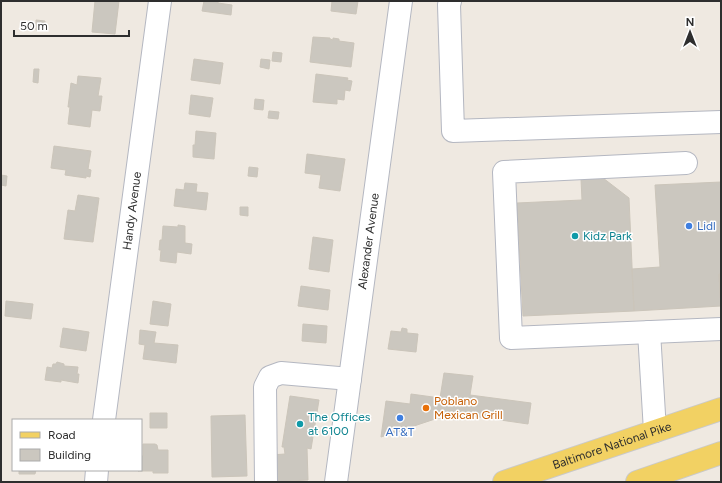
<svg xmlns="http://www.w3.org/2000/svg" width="722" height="483" font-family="Figtree,sans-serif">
	<rect width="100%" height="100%" fill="#efe9e1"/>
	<path fill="#cbc7bf" stroke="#cbc5ba" d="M95,1H119L115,34L92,32Z
		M204,1H218V3L232,5L231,15L202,11Z
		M332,1H358L356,14L331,11Z
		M36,20L45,21V30H36Z
		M313,37L330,38V39L333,40V38L339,39V41L354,43L351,67L310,62Z
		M273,52L282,53L281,62L272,61Z
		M194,59L223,63L220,84L191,80Z
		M261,59L270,60L269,69L260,67Z
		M34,69H39L38,83L33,82Z
		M316,74L348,78L347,80L352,81L350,91L345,90L344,100L337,99V104L313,102Z
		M78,76L101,78L98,96H102L100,111L92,110L90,127L68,124L70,107H68L71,83L77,85Z
		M191,95L213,98L210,117L189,114Z
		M255,99L264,100L263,110L254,109Z
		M269,111L279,112L278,119L268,118Z
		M196,131L216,133L214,159L193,157V145H195Z
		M54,146L91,151L88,169L91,170L90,177L86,176V178L65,175L66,170L51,168Z
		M307,154L345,159L340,191L319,188L321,175L305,173Z
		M249,167L258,168L257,177L248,176Z
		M1,175L7,176L6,186L1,185Z
		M603,178L629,198L634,311L523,316L517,203L582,200L581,179Z
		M721,182V274H719L721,306L634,311L632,269L660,267L655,185Z
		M185,183L197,184L196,192L208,193L206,210L174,206L176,189L184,190Z
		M78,195L99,198L93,242L64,239L68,210L75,211Z
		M240,207H248V216L240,215Z
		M178,225L185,226V243L192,244L191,254L177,252L176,263L160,261L161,250H159L160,240H162L163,226L178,227Z
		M313,237L333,240L329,272L309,269Z
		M719,274H721V306Z
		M301,286L330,290L328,310L298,306Z
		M6,301L33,304L31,319L5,316Z
		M153,301L171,304L168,326L150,324Z
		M303,324L327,326L326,343L302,341Z
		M63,328L89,332L86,351L60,347Z
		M402,328L407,329V333L418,334L416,352L388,349L391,331L401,332Z
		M140,330L156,332L154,343L178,345L176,363L143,359L145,345L139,344Z
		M57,362L64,364V366L78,367L77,374H79L78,383L61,380V382L45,380L47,367L52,368L53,364H56Z
		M444,373L473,376L470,395L531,403L528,424L459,414L458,420L438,418L381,437L386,401L410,404L411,394L440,398Z
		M290,396L319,400L311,449L307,448L308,480L272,482L271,455L285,454L284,447H282Z
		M150,413H167V428H150Z
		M245,415L247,476L212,477L211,416Z
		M143,444H155L157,445L158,450H168V473H153V471H138L141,470V456H143Z
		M19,470H36L35,474H19Z"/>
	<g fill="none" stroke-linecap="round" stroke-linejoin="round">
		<defs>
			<g id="minor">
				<path d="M450,1L449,5L453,131L721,122"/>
				<path d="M686,163L504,172L511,338L721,329"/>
				<path d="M649,332L655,431"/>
				<path id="s1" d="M104,420L160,1"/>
				<path d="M96,482L97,470"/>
				<path d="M266,482L265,387L270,377L281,373L350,379"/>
				<path id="s2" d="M336,482L401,1"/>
			</g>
			<g id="major">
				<path id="s3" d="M504,482L721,409"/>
				<path d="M637,482L721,453"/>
			</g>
		</defs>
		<use href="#minor" stroke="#b4b7c1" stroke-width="24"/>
		<use href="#major" stroke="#c9c9c9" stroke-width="24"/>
		<use href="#minor" stroke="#fff" stroke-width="22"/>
		<use href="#major" stroke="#f2d163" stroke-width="22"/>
	</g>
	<g fill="#3f7fe0" stroke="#fff" stroke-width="1.5">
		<circle cx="689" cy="226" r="4"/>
		<circle cx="400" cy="418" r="4"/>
	</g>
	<g fill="#0f9aa8" stroke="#fff" stroke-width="1.5">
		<circle cx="575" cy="236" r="4"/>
		<circle cx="300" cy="424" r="4"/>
	</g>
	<circle fill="#e8710a" stroke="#fff" stroke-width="1.5" cx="426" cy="408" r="4"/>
	<g text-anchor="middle" stroke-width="3" stroke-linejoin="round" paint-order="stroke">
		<g font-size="12" fill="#2e2e2e" stroke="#fff">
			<text dy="4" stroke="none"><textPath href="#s1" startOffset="211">Handy Avenue</textPath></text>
			<text dy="4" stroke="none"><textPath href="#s2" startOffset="243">Alexander Avenue</textPath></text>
			<text dy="4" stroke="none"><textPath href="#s3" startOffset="114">Baltimore National Pike</textPath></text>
		</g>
		<g font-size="12" fill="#366cbe" stroke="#fff" text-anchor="start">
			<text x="697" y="230">Lidl</text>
			<text x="400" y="436" text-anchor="middle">AT&amp;T</text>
		</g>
		<g font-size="12" fill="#0d838f" stroke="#fff" text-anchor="start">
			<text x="583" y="240">Kidz Park</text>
			<text x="308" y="421">The Offices<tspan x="308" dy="14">at 6100</tspan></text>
		</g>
		<g font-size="12" fill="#c56008" stroke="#fff" text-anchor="start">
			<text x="434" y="405">Poblano<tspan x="434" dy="14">Mexican Grill</tspan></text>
		</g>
	</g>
	<rect width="722" height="483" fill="none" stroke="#2e2e2e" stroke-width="4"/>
	<rect x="12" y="419" width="130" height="52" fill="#ffffff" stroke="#ababab"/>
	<rect x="20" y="432" width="20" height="6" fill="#f2d163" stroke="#ababab"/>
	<text x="48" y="439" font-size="12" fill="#2e2e2e">Road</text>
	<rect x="20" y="449" width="20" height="12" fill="#cbc7bf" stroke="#ababab"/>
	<text x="48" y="459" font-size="12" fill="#2e2e2e">Building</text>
	<g transform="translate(690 32)" stroke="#ffffff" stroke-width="3" paint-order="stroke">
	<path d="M0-3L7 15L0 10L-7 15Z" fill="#2e2e2e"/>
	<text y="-6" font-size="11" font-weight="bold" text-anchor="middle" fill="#2e2e2e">N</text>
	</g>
	<path d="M14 30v6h115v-6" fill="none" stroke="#2e2e2e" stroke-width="2"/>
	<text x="20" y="30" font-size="12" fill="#2e2e2e" stroke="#ffffff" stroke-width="3" paint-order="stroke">50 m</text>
</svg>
